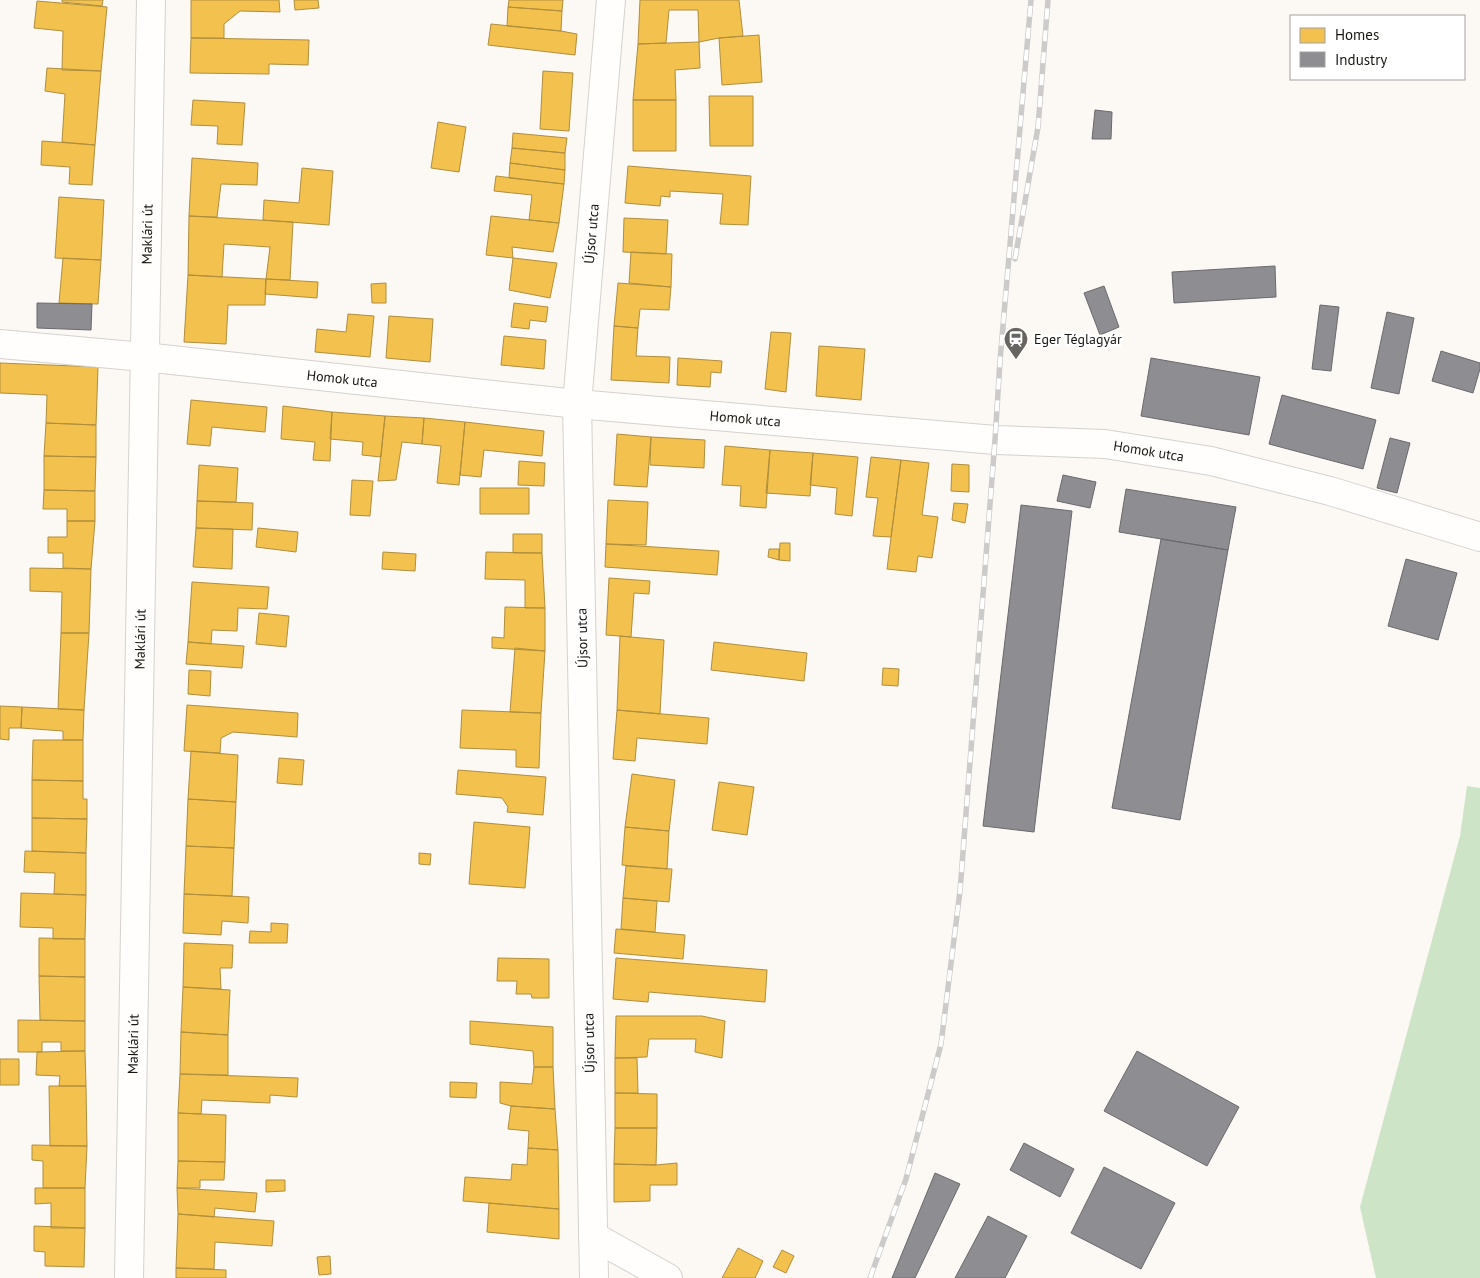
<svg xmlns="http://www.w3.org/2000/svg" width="1480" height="1278" font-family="'PT Sans',sans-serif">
	<rect width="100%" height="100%" fill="#fcf8f4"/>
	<path fill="#cee4c6" d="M1467,786L1480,788V1278H1376L1360,1207L1460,836Z"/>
	<path fill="#f2c14e" stroke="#b18e3c" d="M62,0H103L102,6L62,2Z
		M191,0H279L280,12L240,11L224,24V38H191Z
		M294,0H318L319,8L295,10Z
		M509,0H563L562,11L508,7Z
		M640,0H739L743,36L719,38L699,42L698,10H669L666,43L638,44Z
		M37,1L107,7L101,71L62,70L63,31L34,28Z
		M508,7L562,11L561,31L507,26Z
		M491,24L561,31L577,34L575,55L488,45Z
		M759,35L762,82L722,85L719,38Z
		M191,38L309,40L308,65L269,64V74L190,73Z
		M699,42L700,68L675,70L676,100H633L638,44Z
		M47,68L101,71L95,145L62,142L65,94L45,91Z
		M543,71L573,73L569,131L540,129Z
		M709,96H753V146H710Z
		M193,100L245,103L242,145L217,144L218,126L191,125Z
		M633,100H676V151H633Z
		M438,122L466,127L459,172L431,168Z
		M513,133L567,138L565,153L512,148Z
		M42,141L95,145L92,185L69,184L70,167L41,165Z
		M512,148L565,153V170L510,163Z
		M192,158L258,163L257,185L221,184L217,217L189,216Z
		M510,163L565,170L564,184L509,178Z
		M628,166L751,176L748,225L720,224L723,194L670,191V197L661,196L660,206L625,203Z
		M302,168L333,171L329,225L263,220L264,200L299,203Z
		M496,176L564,184L559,223L529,220L532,195L494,191Z
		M59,197L104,200L101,260L55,258Z
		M189,216L293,222L290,280L266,279L270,247L224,244L222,277L188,275Z
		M491,216L559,223L553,252L512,247L513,258L486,255Z
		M624,218L668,220L666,254L623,252Z
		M631,252L672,254L671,287L629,283Z
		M63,258L101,260L98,304L59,303Z
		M513,258L557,263L550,298L509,290Z
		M188,275L266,279L265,305H228L226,344L184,342Z
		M266,279L318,282L317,298L265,294Z
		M386,283V303H372L371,284Z
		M618,283L671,287L669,310L640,309L638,328L614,326Z
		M514,303L548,307L546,322L530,320L529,329L511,327Z
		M348,314L374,316L370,357L315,352L317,329L346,332Z
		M389,316L433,319L430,362L386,358Z
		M614,326L638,328L636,356L670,357L669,383L611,380Z
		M771,332L791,333L786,392L765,389Z
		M504,336L546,340L544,369L501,365Z
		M819,346L865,349L861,400L816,396Z
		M678,358L722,361L721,373L711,372L710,387L677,385Z
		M0,363L98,367L96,425L46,423L47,395L0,393Z
		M191,400L267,407L265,432L212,427L210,446L187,444Z
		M283,406L332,412L330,461L313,460L315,442L281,439Z
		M332,412L385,416L381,457L362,455L363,442L330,439Z
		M385,416L424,418L422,444L402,442L396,480L378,481Z
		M424,418L465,422L459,485L437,483L441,446L422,444Z
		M465,422L544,431L542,456L484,450L481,477L460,475Z
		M46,423L96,425V457L44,456Z
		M617,434L651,437L647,487L614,485Z
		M651,437L705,440L704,468L650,465Z
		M725,446L770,450L766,508L740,506L741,486L722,485Z
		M770,450L813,453L810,496L766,493Z
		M813,453L858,457L852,516L835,514L837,488L810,485Z
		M44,456L96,457L95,491L44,490Z
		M871,457L901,460L891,537L873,536L878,498L866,497Z
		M901,460L929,463L922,515L938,517L932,558L918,556L916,572L887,569Z
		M519,461L545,463L544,486L518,485Z
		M952,464L969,465V492L951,491Z
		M199,465L238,468L236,502L197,501Z
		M352,480L373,481L370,516L350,515Z
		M480,488H529V514H480Z
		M44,490L95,491V521H67V509H43Z
		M608,500L648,502L646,545L606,544Z
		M197,501L253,503L252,530L196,528Z
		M954,503L968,504L965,523L952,520Z
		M67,521H95L91,569L63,568V553H48V537H67Z
		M196,528L233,529L232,569L193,567Z
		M258,528L298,532L296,552L256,547Z
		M513,534H542V553H513Z
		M780,543H790V561L779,560Z
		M606,544L719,551L717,575L605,567Z
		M769,549H779V560L768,557Z
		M383,552L416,554L415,571L382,569Z
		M486,552L542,553L545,608H525V580L485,579Z
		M30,568L91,569L89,633H61L62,592L30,591Z
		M609,578L650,581L649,594L634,593L631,637L606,635Z
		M192,582L269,587L267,609L238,608L237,631L212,630L211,644L188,642Z
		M505,607L545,608V651L492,648V637L504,638Z
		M259,613L289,616L286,647L256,644Z
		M61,633H89L84,710L58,709Z
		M620,636L664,640L660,714L617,710Z
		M188,642L244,646L242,668L186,664Z
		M714,642L807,653L804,681L711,670Z
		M515,648L545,651L541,713L510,712Z
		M883,668L899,669L898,686L882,685Z
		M189,670L211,671L210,696L188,694Z
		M187,705L298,713L297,737L233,732L221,738L220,753L184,751Z
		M0,706L22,707L21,728H9V740L0,739Z
		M22,707L84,710L83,740H63V731L21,728Z
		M462,710L541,713L539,768L516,767V750L460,748Z
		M617,710L709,718L707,744L637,738L635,761L613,759Z
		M33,740H83V781L32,780Z
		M191,751L238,755L236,802L188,799Z
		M279,758L304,760L302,785L277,783Z
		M458,770L546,777L543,815L507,812L508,807L502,798L456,794Z
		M632,774L675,780L669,831L625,827Z
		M32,780L83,781V799H87V819L32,818Z
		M719,782L754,787L747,835L712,830Z
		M188,799L236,802L234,848L186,846Z
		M32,818L87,819L86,853L32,851Z
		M474,822L530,827L525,888L469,884Z
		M625,827L669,831L667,869L622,865Z
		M186,846L234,848L232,896L184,894Z
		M25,851L86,853V895L54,894L55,873L24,872Z
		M419,853L431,854L430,865L419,864Z
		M626,866L672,869L669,902L623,898Z
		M21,893L86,895L85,939H53V928L20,927Z
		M184,894L249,897L248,923L222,921L221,935L183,933Z
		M623,898L657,901L655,932L621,929Z
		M271,923L288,924L287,943H249L250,931L271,932Z
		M616,929L685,935L683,959L614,953Z
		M39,938L85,939V977L39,976Z
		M184,943L233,945L232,968H220L221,989L183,987Z
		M498,958L549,959V998H532L531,994H516L517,981H497Z
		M616,958L767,970L765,1002L649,992L648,1002L613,999Z
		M39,976L85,977V1021L40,1020Z
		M183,987L230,990L228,1035L181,1032Z
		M616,1016H702L725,1021L722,1058L695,1052L696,1039H649L647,1057L615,1058Z
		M18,1020L85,1021V1051H61V1042H42V1052H18Z
		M470,1021L553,1027V1067H534L533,1051L470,1044Z
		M181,1032L228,1035V1075L180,1074Z
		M85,1051L86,1086H59L60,1076L36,1075L37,1052Z
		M615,1058H637L638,1093H615Z
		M0,1059H19V1085H0Z
		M534,1067H553L555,1109L511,1106L500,1103V1082L532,1084Z
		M180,1074L298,1078L297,1097L270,1095V1103L202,1100L201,1114L178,1113Z
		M450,1082L477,1083L476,1098L450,1097Z
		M49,1086H86L87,1146H50Z
		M615,1093L657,1094V1128H615Z
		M511,1106L555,1109L558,1150L528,1148L529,1131L508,1129Z
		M178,1113L226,1115L225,1162L178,1161Z
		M615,1128H657L656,1165L614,1164Z
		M32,1145L87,1146L85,1188H43V1161L32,1160Z
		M528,1148L558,1150L559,1209L463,1201L465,1177L511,1180L512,1164L527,1165Z
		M178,1161L225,1162L224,1180H200V1188H177Z
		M677,1163V1185H650V1201L614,1202V1164L656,1165Z
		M266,1180H285V1191L266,1192Z
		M35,1188H85V1228H51V1203L35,1204Z
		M177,1188L257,1193L255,1212L215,1208L214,1217L178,1214Z
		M489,1203L559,1209V1239L487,1232Z
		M178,1214L274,1221L272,1246L215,1242L214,1269L176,1268Z
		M34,1226L85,1228L84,1267L45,1266V1252L34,1251Z
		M738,1248L763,1261L755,1278H722Z
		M782,1250L794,1256L786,1273L773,1267Z
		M330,1256L331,1274L319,1275L317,1257Z
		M176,1268L226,1270V1278H176Z"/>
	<path fill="#8d8d92" stroke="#6a696c" d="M1095,110L1112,112L1111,139H1092Z
		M1275,266L1276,297L1174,303L1172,272Z
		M1104,286L1119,327L1100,335L1084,293Z
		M37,303L92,304L91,330L37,328Z
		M1320,305L1339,307L1331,371L1312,369Z
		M1387,312L1414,318L1399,394L1371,388Z
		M1441,351L1480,363V369L1473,393L1432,381Z
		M1151,358L1260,377L1249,435L1141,416Z
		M1282,395L1376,420L1363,469L1269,444Z
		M1390,438L1410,443L1397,493L1377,488Z
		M1063,475L1096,482L1090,508L1057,501Z
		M1126,489L1236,507L1228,550L1119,532Z
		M1021,505L1072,511L1034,832L983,826Z
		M1161,539L1228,550L1180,820L1112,808Z
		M1406,559L1457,573L1438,640L1388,626Z
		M1137,1051L1239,1107L1207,1166L1104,1111Z
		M1024,1143L1074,1169L1060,1197L1010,1170Z
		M1104,1167L1175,1203L1141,1269L1071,1233Z
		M935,1173L960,1184L915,1278H892Z
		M988,1216L1027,1236L1005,1278H955Z"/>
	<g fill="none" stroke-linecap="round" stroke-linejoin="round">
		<defs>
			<g id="minor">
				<path id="s1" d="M0,344L144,357L577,404L995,440L1105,444L1211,461L1330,491L1480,537"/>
				<path d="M593,1236L668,1278"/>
				<path id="s2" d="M129,1278L151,0"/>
				<path id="s3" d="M594,1278L577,404L611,0"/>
			</g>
		</defs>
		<use href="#minor" stroke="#d5d2ce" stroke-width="30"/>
		<use href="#minor" stroke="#fffefd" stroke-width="28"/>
		<defs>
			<path id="rail" d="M1015,259L1038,127L1048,0
				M870,1278L906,1179L941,1044L960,891L995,440L1000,361L1031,0"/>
		</defs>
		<use href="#rail" stroke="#cccbca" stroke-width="5.5"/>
		<use href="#rail" stroke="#fff" stroke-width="4" stroke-dasharray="11" stroke-linecap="butt"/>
	</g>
	<defs>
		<symbol id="station-pin" viewBox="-11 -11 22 30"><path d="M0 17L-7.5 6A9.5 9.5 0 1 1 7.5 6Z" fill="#686561" stroke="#fff"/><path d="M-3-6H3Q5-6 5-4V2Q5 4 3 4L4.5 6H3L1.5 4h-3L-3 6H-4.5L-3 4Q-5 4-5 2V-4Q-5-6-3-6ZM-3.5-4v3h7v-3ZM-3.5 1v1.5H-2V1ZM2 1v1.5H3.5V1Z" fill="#fff"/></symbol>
	</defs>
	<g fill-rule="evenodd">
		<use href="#station-pin" x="1002" y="325" width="28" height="38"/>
	</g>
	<g text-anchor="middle" stroke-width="5" stroke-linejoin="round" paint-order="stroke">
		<g font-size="14" fill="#191612" stroke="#fff">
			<text dy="5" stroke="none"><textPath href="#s2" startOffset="1044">Maklári út</textPath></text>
			<text dy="5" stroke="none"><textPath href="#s3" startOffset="1045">Újsor utca</textPath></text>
			<text dy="5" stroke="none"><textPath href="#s1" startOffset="344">Homok utca</textPath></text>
			<text dy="5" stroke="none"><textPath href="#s1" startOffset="749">Homok utca</textPath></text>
			<text dy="5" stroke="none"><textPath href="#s1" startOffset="1154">Homok utca</textPath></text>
			<text transform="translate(582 638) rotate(-91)" y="5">Újsor utca</text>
			<text dy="5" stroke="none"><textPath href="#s2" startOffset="639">Maklári út</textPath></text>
			<text transform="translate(589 1043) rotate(-91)" y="5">Újsor utca</text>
			<text dy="5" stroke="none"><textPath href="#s2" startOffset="234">Maklári út</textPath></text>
		</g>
		<g font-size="14" fill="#191612" stroke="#fff" text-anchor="start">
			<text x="1034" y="344">Eger Téglagyár</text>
		</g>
	</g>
	<rect x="1290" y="15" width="175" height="65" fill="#ffffff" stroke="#a3a2a0"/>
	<rect x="1300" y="28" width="25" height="15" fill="#f2c14e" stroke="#a3a2a0"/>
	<text x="1335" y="40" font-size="15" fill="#191612">Homes</text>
	<rect x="1300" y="52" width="25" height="15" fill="#8d8d92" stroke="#a3a2a0"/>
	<text x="1335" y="65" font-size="15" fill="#191612">Industry</text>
</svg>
